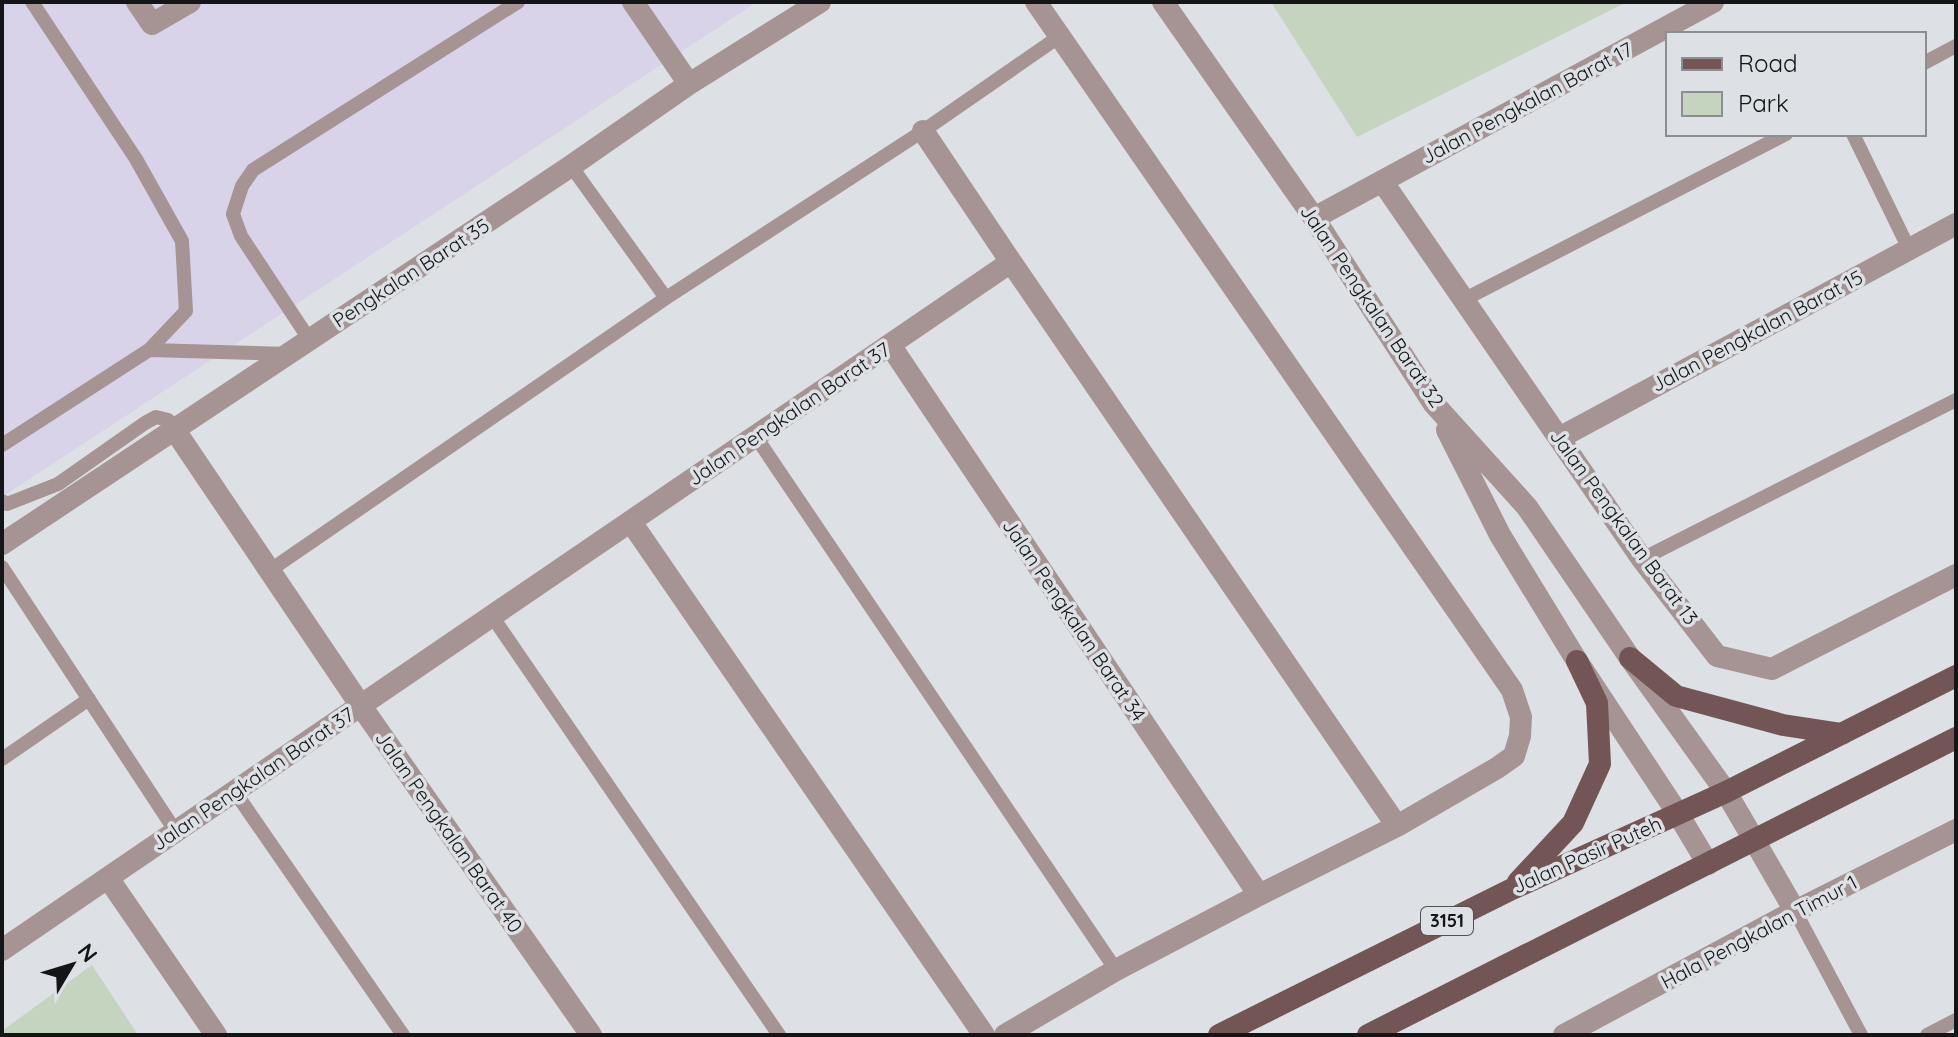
<svg xmlns="http://www.w3.org/2000/svg" width="1958" height="1037" font-family="Quicksand,sans-serif">
	<rect width="100%" height="100%" fill="#dde0e4"/>
	<path fill="#d8d3e8" d="M2,2H757L2,497Z"/>
	<path fill="#c5d4bf" d="M1271,2H1627L1357,137Z
		M92,965L138,1035H2V1031Z"/>
	<g fill="none" stroke-linecap="round" stroke-linejoin="round">
		<path stroke="#a69494" stroke-width="14" d="M1924,63L1956,46
			M1853,134L1909,249
			M571,166L666,298
			M1465,299L1786,134
			M309,339L241,236L233,214L242,186L253,170L518,2
			M149,350L288,354
			M756,437L1116,970
			M2,445L149,350L186,311L182,241L136,159L32,2
			M2,501L7,504L58,484L145,423L156,417L168,420L174,429
			M1642,559L1956,400
			M2,567L176,832
			M269,571L666,298L923,131L1060,36
			M492,616L779,1035
			M2,759L89,699
			M235,792L403,1035
			M1795,911L1861,1035
			M1927,1035L1956,1020"/>
		<path stroke="#a69494" stroke-width="22" d="M137,2L152,24L190,2
			M633,2L689,84
			M923,131L1011,262L1397,826
			M1382,181L1642,559L1717,656L1772,669L1956,575
			M1314,218L1713,2
			M890,345L1259,895
			M174,429L361,706L591,1035
			M1559,438L1956,224
			M631,522L984,1035
			M2,544L571,166L689,84L820,2
			M1754,840L1795,911
			M108,878L216,1035
			M2,950L1011,262
			M1005,1035L1116,970L1259,895L1397,826L1497,768L1514,756L1520,736L1521,717L1512,690L1036,2
			M1564,1035L1795,911L1956,830"/>
		<path stroke="#a69494" stroke-width="22" d="M1163,2L1314,218L1434,404L1527,507L1630,658L1726,792L1754,840
			M1447,430L1500,535L1577,661L1678,814L1708,864"/>
		<path stroke="#735555" stroke-width="22" d="M1630,658L1676,696L1783,725L1842,734
			M1518,882L1573,823L1600,764L1597,703L1577,661
			M1219,1035L1512,889L1726,792L1956,676
			M1368,1035L1956,738"/>
	</g>
	<g text-anchor="middle" stroke-width="7" stroke-linejoin="round" paint-order="stroke">
		<rect fill="#dde0e4" stroke="#505254" stroke-width="2" x="1421" y="907" width="52" height="28" rx="6"/>
		<g font-size="18" font-weight="bold" fill="#131516">
			<text x="1447" y="927">3151</text>
		</g>
		<g font-size="20" fill="#131516" stroke="#dde0e4">
			<text transform="translate(1527 103) rotate(-28)" y="7">Jalan Pengkalan Barat 17</text>
			<text transform="translate(411 273) rotate(-33)" y="7">Pengkalan Barat 35</text>
			<text transform="translate(1372 306) rotate(56)" y="7">Jalan Pengkalan Barat 32</text>
			<text transform="translate(1757 331) rotate(-28)" y="7">Jalan Pengkalan Barat 15</text>
			<text transform="translate(789 414) rotate(-34)" y="7">Jalan Pengkalan Barat 37</text>
			<text transform="translate(1624 527) rotate(54)" y="7">Jalan Pengkalan Barat 13</text>
			<text transform="translate(1074 620) rotate(56)" y="7">Jalan Pengkalan Barat 34</text>
			<text transform="translate(253 779) rotate(-34)" y="7">Jalan Pengkalan Barat 37</text>
			<text transform="translate(449 832) rotate(55)" y="7">Jalan Pengkalan Barat 40</text>
			<text transform="translate(1587 855) rotate(-24)" y="7">Jalan Pasir Puteh</text>
			<text transform="translate(1759 932) rotate(-28)" y="7">Hala Pengkalan Timur 1</text>
		</g>
	</g>
	<rect width="1958" height="1037" fill="none" stroke="#131516" stroke-width="8"/>
	<rect x="1666" y="32" width="260" height="104" fill="#dde0e4" stroke="#8c8f92" stroke-width="2"/>
	<rect x="1682" y="58" width="40" height="12" fill="#735555" stroke="#8c8f92" stroke-width="2"/>
	<text x="1738" y="72" font-size="24" fill="#131516">Road</text>
	<rect x="1682" y="92" width="40" height="24" fill="#c5d4bf" stroke="#8c8f92" stroke-width="2"/>
	<text x="1738" y="112" font-size="24" fill="#131516">Park</text>
	<g transform="translate(72 965) rotate(52)" stroke="#dde0e4" stroke-width="6" paint-order="stroke">
	<path d="M0-6L14 30L0 20L-14 30Z" fill="#131516"/>
	<text y="-12" font-size="22" font-weight="bold" text-anchor="middle" fill="#131516">N</text>
	</g>
</svg>
